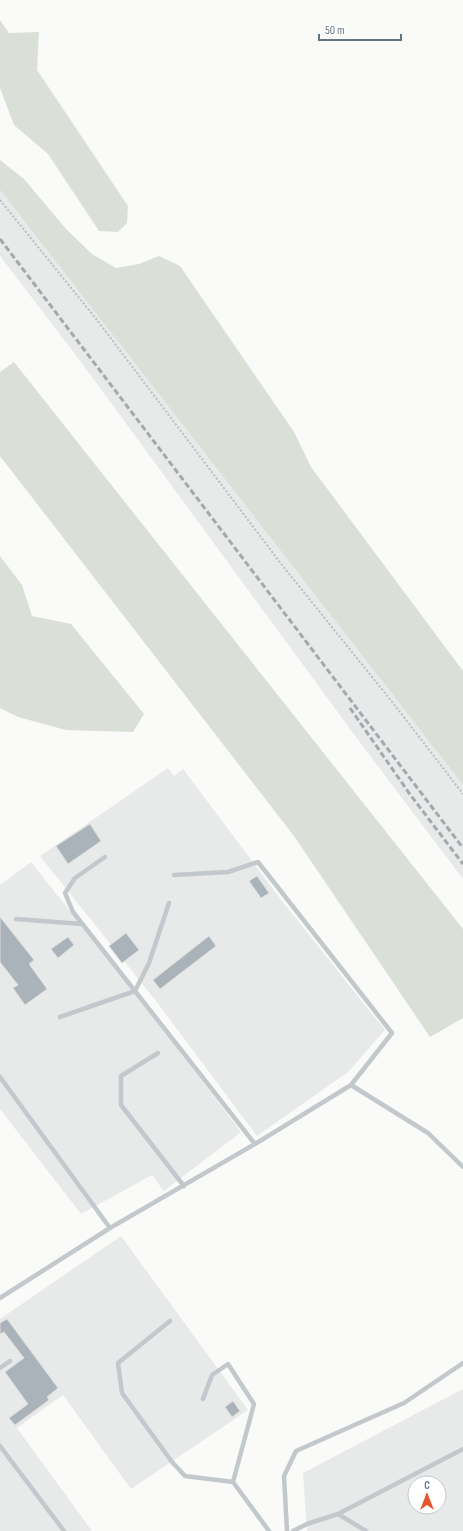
<svg xmlns="http://www.w3.org/2000/svg" width="463" height="1531" font-family="'Sofia Sans Condensed',sans-serif">
	<rect width="100%" height="100%" fill="#fafaf8"/>
	<path fill="#e8e9e9" fill-rule="evenodd" d="M0,190L463,785V879L356,737L78,358L0,256Z
		M168,768L174,776L183,769L282,901L385,1030L348,1072L257,1136L156,1001L40,856Z
		M31,862L150,1012L241,1132L164,1191L152,1175L81,1214L0,1109V885Z
		M121,1236L248,1410L131,1489L63,1395L17,1428L92,1531H0V1319Z
		M463,1389V1531H307L303,1473ZM415,1483H439V1507H415Z"/>
	<path fill="#dadfd7" d="M0,20L9,33L39,32L37,70L128,206L127,223L118,232L99,231L48,154L14,125L0,88Z
		M0,160L24,179L66,229L92,254L116,268L139,264L159,256L180,266L294,432L311,467L463,671V785L0,190Z
		M14,362L463,929V1018L430,1037L294,836L0,456V372Z
		M0,556L22,585L32,616L71,624L144,714L133,732L66,730L18,717L0,708Z"/>
	<path fill="#aab3b9" stroke="#dcdcda" d="M90,824L101,841L68,864L56,846Z
		M257,876L269,893L261,898L249,881Z
		M0,917L34,960L29,964L47,989L25,1005L13,988L18,985L0,962Z
		M126,933L139,950L122,963L109,946Z
		M209,936L216,946L160,989L153,980Z
		M68,937L74,945L58,958L51,949Z
		M7,1319L58,1388L47,1397L49,1400L15,1425L9,1418L28,1404L5,1372L24,1358L4,1332L0,1334V1323Z
		M233,1401L240,1411L232,1417L225,1407Z"/>
	<g fill="none" stroke-linecap="round" stroke-linejoin="round">
		<path stroke="#bbbfc2" stroke-width="2" stroke-dasharray="2 2" stroke-linecap="butt" d="M0,200L97,320L282,565L393,703L463,794"/>
		<path stroke="#c3c8cc" stroke-width="4.5" d="M174,875L228,872L258,862L392,1033L351,1085
			M16,919L82,924
			M60,1017L135,991L149,963L169,903
			M158,1053L121,1076V1105L184,1186
			M0,1077L110,1228
			M255,1144L351,1085L428,1133L463,1167
			M0,1298L110,1228L255,1144L73,912L65,893L75,878L105,857
			M170,1321L118,1363L122,1393L172,1462L185,1476L233,1482L269,1531
			M0,1368L10,1361
			M203,1399L212,1375L228,1364L254,1404L233,1482
			M0,1446L64,1531
			M338,1514L366,1531
			M287,1531L284,1476L296,1451L404,1403L463,1363
			M293,1531L307,1524L338,1514L463,1449"/>
		<path stroke="#a2aab0" stroke-width="3" stroke-dasharray="6 3" stroke-linecap="butt" d="M0,239L463,848
			M350,708L409,793L463,864"/>
	</g>
	<g transform="translate(427 1495)"><circle r="19" fill="#ffffff" stroke="#c1c8cd"/>
	<path d="M0-3L7 15L0 10L-7 15Z" fill="#e4572e"/>
	<text y="-6" font-size="11" font-weight="bold" text-anchor="middle" fill="#657683">С</text>
	</g>
	<path d="M319 34v6h82v-6" fill="none" stroke="#657683" stroke-width="2"/>
	<text x="325" y="34" font-size="12" fill="#657683" stroke="#ffffff" stroke-width="3" paint-order="stroke">50 m</text>
</svg>
